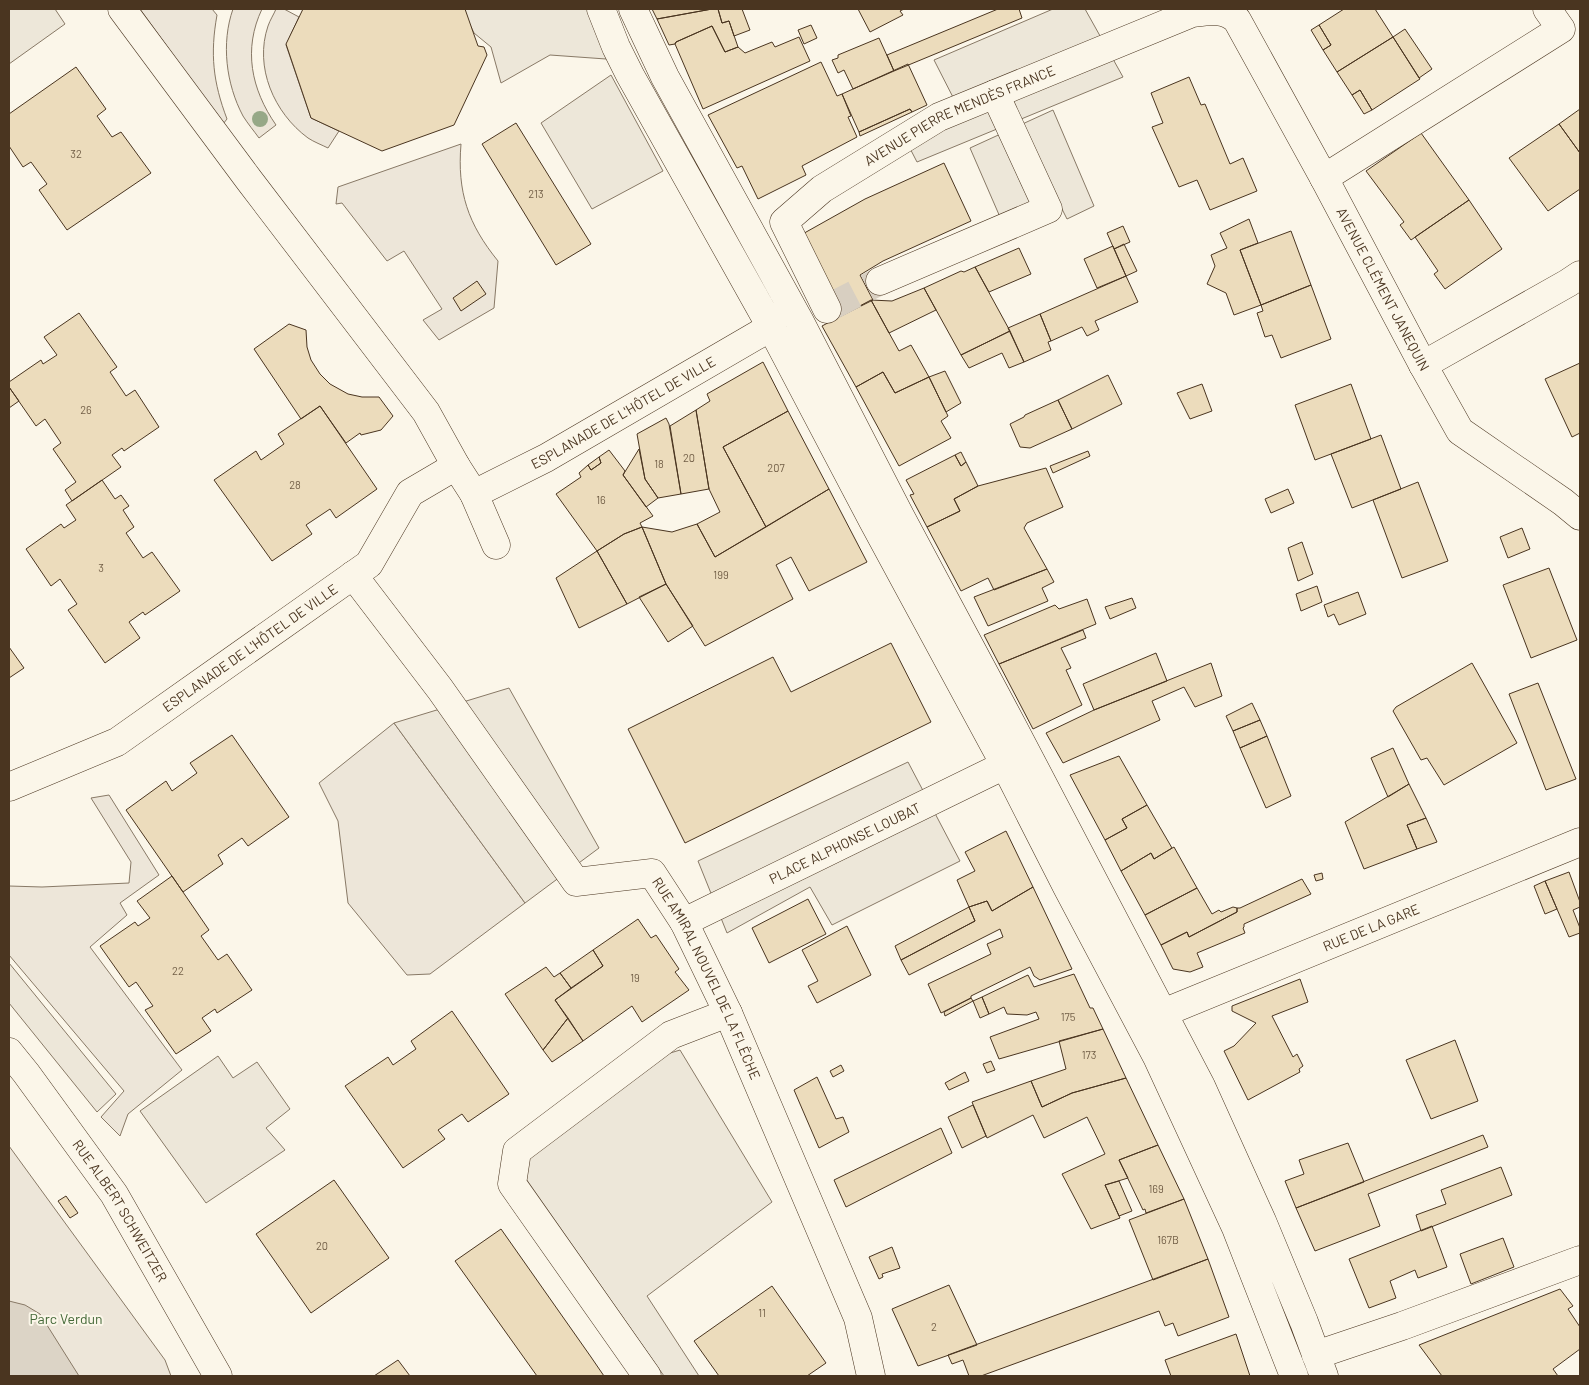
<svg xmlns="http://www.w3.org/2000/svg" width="1589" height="1385" font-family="Barlow,sans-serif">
	<rect width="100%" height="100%" fill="#fbf6e9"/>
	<path fill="#ede6d9" stroke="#887966" d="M140,9H212L217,15C210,54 213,82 227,119L223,124Z
		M233,9H262C243,49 251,89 276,125L259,138C254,131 248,124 243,116C226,84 221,43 233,9Z
		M276,9H284L299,17L286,45L311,118L339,131L328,148C322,145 314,142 308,138C274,113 254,67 268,26C270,20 274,14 276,9Z
		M461,144C457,192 468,224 498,261L494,308L439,340L423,320L442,309L404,251L387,261L342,203L336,204L338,187Z
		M394,723L525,903L430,974L407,975L348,903L338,821L319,783Z
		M109,795L159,875L120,903L127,915L90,947L182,1070L128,1114L120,1136L101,1117L124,1091L9,955V886L42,887L129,883L131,862L91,798Z
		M9,1146L165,1360L171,1376H9Z"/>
	<path fill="#ede7d9" stroke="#887966" d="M9,9H55L65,24L9,64Z
		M462,9H594L615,57L606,59L550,55L501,83L491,47L474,33Z
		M1053,9H1085L1123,77L917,162L901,131L959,109L934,60Z
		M611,75L663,171L592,209L541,123Z
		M1053,110L1094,206L1067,219L1054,193L1000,217L970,148Z
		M509,688L599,848L525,903L394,723Z
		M908,762L960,861L832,925L810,887L727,933L698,861Z
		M9,963L116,1094L97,1112L9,1003Z
		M680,1050L772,1202L647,1296L699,1376H664L524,1176L531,1153L654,1058Z
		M218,1056L233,1078L257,1062L290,1109L266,1128L285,1150L206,1203L140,1111Z"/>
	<path fill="#dcd4c6" stroke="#887966" d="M9,1301L25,1305L40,1314L79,1376H9Z"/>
	<path fill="#ecdcbc" stroke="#4a3520" d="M303,9H465L478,46L484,47L487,55L454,125L382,151L311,118L286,44Z
		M652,9H712L657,19Z
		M712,9H718L722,23L729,21L738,47L725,52L712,26L676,42L675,44L669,45L657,19Z
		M718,9H742L750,30L734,36L729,21L722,23Z
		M858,9H904L900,11L903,15L870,32Z
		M998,9H1019L1022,18L894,71L887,55Z
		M1344,9H1375L1393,37L1337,72L1323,50L1331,45L1319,25Z
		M811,25L817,38L804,44L798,30Z
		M1319,25L1331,45L1323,50L1311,30Z
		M712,26L725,52L738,47L745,53L772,42L775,47L799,37L810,61L703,109L675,44L676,42Z
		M1405,29L1432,69L1419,78L1393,37Z
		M1393,37L1420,79L1372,110L1360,90L1352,95L1337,72Z
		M879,38L894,71L853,89L844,70L838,73L832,60L838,58V55Z
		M821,62L837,96L842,94L851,116L848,117L857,137L802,166L806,175L758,199L742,166L737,168L708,115Z
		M908,64L927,105L912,112L910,109L859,132L842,94Z
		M76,67L106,109L97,116L112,137L121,132L151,173L67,230L39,190L47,184L31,162L23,167L9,146V114Z
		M1189,77L1201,105L1205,104L1230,164L1243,158L1257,191L1210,210L1197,180L1179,187L1152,127L1163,123L1151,93Z
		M1360,90L1372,110L1364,114L1352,95Z
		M910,109L912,112L860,136L859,132Z
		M1580,109V153L1559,124Z
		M516,123L591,244L556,265L482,144Z
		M1559,124L1580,153V189L1548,211L1509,158Z
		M1421,133L1469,200L1411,240L1400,225L1404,222L1366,171Z
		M944,163L971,221L883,261L860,275L873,300L841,316L799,236L865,199Z
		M1469,200L1502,249L1445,289L1434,274L1438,271L1415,237Z
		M1249,219L1258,243L1240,250L1261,305L1234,315L1226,293L1207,284L1215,266L1211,255L1227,248L1220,233Z
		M1123,226L1130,242L1114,249L1107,233Z
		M1291,231L1311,285L1261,305L1240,250Z
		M1124,244L1137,271L1126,276L1114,249Z
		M1113,246L1126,276L1097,288L1084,259Z
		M1019,248L1031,274L989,292L975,267Z
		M975,267L1010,331L961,355L924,288L961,271L964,272Z
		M1126,276L1138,302L1095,321L1099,330L1087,336L1082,327L1051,341L1040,314Z
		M477,281L486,294L461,311L453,298Z
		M1311,285L1331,339L1281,358L1272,335L1265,337L1257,313L1263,311L1261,305Z
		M924,288L936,310L889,333L871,300L892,301Z
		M871,300L899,351L911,345L929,377L895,393L883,372L856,387L822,326Z
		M79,313L117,367L110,372L126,396L135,390L159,427L124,451L122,448L112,455L121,467L72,501L65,490L76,482L53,449L61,443L45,419L36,426L9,387V382L41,360L43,364L57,355L44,337Z
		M1040,314L1051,341L1048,342L1051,350L1024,362L1008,328Z
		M289,324L306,330L307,347L311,360L320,374L330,384L348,394L362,397H379L393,416L381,430L361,435L360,433L346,443L320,406L301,419L254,349Z
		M1010,331L1024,362L1009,368L1002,353L969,368L961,355Z
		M763,362L788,411L723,447L766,527L715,557L697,524L720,512L709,489L696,410L710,401L707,394Z
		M1580,363V433L1572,437L1545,379Z
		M945,371L961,403L946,412L929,377Z
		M883,372L895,393L929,377L948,416L941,421L951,438L899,466L856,387Z
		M1108,375L1122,404L1072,429L1058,400Z
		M1202,384L1212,411L1190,419L1177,393Z
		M1351,384L1371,439L1315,460L1295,405Z
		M9,387L19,401L9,408Z
		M1058,400L1072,429L1030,448L1020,447L1010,424L1024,417L1025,415Z
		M320,406L377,489L336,518L330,509L306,525L312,534L272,561L214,480L256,451L261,460L284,444L278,434Z
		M696,410L709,489L681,494L670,426Z
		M788,411L829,489L766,527L723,447Z
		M666,418L669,424L681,494L658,498L645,479L637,434Z
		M1381,435L1401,489L1352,508L1331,454Z
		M639,449L645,479L658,498L646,507L623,475Z
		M609,450L625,471L623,475L653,516L640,523L642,527L624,534L597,551L556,494L581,477L579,473L588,465L591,470L601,463L599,457Z
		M1088,451L1090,456L1053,473L1050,466Z
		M961,452L966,462L961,466L955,455Z
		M955,455L961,466L966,462L978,486L954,499L960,511L927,527L910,495L914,494L906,480Z
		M599,457L601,463L591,470L588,465Z
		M1046,468L1063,507L1027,523L1024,528L1047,569L994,590L988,578L961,591L927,527L960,511L954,499L978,486Z
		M102,480L115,499L121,495L129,506L123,510L134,527L126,533L143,558L152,552L180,591L145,615L143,612L129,622L140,638L105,663L68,610L77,604L60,579L51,586L26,549L61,524L64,528L76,520L66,505Z
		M1418,482L1448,561L1402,578L1373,500Z
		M829,489L867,562L809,591L791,557L776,565L793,599L705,646L666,584L642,527L672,532L697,524L715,557Z
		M1288,489L1294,503L1271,513L1265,499Z
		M642,527L666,584L627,604L597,551L624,534Z
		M1522,528L1530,549L1508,558L1500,537Z
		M1302,542L1313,574L1298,581L1288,548Z
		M597,551L627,604L579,628L556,578Z
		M1549,568L1577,640L1531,658L1503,585Z
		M1047,569L1054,582L1042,588L1048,601L988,626L974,597Z
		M666,584L693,626L668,642L639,597Z
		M1317,586L1322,602L1301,611L1296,594Z
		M1358,592L1366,614L1339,625L1334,614L1328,617L1324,605Z
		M1132,598L1136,608L1110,619L1105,607Z
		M1087,599L1096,624L999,664L984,635L1055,605L1059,609Z
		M1083,630L1086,638L1061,648L1071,668L1066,670L1082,705L1033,729L999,664Z
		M891,643L931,722L685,843L628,729L773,657L791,692Z
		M9,647L24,668L9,678Z
		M1156,653L1167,681L1094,710L1083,684Z
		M1211,663L1222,696L1195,707L1184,687L1152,701L1160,720L1063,763L1046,733L1094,710Z
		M1472,663L1517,743L1444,785L1427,758L1421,760L1393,711L1396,707Z
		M1538,683L1576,779L1546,790L1509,694Z
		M1252,703L1260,720L1233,731L1226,716Z
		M1260,720L1267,736L1240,748L1233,731Z
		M232,735L289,817L248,846L242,838L218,855L223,864L183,892L126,810L166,781L172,791L197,773L190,763Z
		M1267,736L1291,796L1266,808L1240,748Z
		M1393,748L1409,784L1388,797L1371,758Z
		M1119,756L1147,805L1122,819L1127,828L1105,840L1070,775Z
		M1409,784L1426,818L1407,825L1417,849L1364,869L1345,822Z
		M1147,805L1172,848L1154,859L1151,853L1121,871L1105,840L1127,828L1122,819Z
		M1426,818L1437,842L1417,849L1407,825Z
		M1006,831L1033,887L992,911L987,901L969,907L957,880L975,871L965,852Z
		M1174,847L1197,888L1145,915L1121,871L1151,853L1154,859Z
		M1569,872L1580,902V907L1573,910L1580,928V933L1569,937L1545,881Z
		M1322,873L1323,879L1316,881L1314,875Z
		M172,876L209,930L201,936L218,960L227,954L252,990L217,1013L215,1009L202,1018L211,1031L176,1054L145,1010L153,1006L136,982L129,987L100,946L135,922L138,926L150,918L137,901Z
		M1302,879L1311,894L1244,924V927L1243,928L1245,933L1197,953L1203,967L1190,972L1173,969L1161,945L1187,932L1189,937L1237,912V908H1240Z
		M1545,881L1557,909L1545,914L1534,886Z
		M1033,887L1072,969L1040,980L1034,976L1030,967L971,996V998L941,1013L928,984L991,954L987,944L1003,937L1000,929L909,975L901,960L975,921L969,907L987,901L992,911Z
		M1197,888L1212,914L1219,910L1221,912L1233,907L1237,908V912L1189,937L1187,932L1161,945L1145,915Z
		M808,899L826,934L769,963L752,928Z
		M969,907L975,921L901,960L895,946Z
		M638,919L651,938L656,935L679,969L675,972L689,990L642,1022L632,1006L583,1041L555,1000L603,966L593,950Z
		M847,926L871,975L817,1003L808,986L818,981L802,950Z
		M593,950L603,966L571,988L560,973Z
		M546,967L554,977L560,973L571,988L555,1000L568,1018L543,1050L505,994Z
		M1074,974L1090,1008H1093L1103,1029L999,1059L990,1037L1039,1019L1036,1012L1027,1015L1007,1014L1004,1007L989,1014L982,997L1028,975L1034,987Z
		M1300,979L1308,1002L1272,1016L1293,1057L1297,1054L1303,1066L1299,1069L1300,1072L1248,1100L1224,1051L1234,1046L1256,1023L1232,1011V1006Z
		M982,997L989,1014L980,1018L973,1001Z
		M971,998L973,1001L945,1016L944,1012Z
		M452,1011L509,1094L468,1122L462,1114L438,1130L445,1139L403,1168L345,1086L388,1057L393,1065L416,1049L411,1041Z
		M568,1018L583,1041L552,1062L543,1050Z
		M1103,1029L1126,1078L1072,1093L1042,1107L1031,1081L1066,1069L1059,1041Z
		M1455,1040L1478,1101L1431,1119L1406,1060Z
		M991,1061L995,1070L987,1073L983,1064Z
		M841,1065L844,1071L833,1077L830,1071Z
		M965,1072L969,1081L949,1090L945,1083Z
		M817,1077L836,1119L843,1117L849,1132L819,1148L794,1090Z
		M1126,1078L1158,1145L1119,1160L1128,1178L1105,1185L1120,1218L1091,1229L1062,1174L1105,1154L1087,1117L1044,1138L1033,1115L987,1138L972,1102L1031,1081L1042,1107L1072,1093Z
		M973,1105L986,1136L962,1148L948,1117Z
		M941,1128L952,1153L846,1207L834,1180Z
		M1483,1135L1488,1147L1368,1194L1380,1226L1315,1251L1296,1208Z
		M1348,1143L1364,1182L1296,1208L1285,1181L1304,1174L1299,1160Z
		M1158,1145L1184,1199L1146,1213L1145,1209L1143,1210L1119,1160Z
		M1501,1167L1512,1195L1421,1231L1416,1215L1446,1204L1441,1190Z
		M334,1180L389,1258L311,1313L256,1234Z
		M1119,1181L1132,1211L1119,1216L1105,1185Z
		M66,1196L78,1213L70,1218L58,1201Z
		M1184,1199L1208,1259L1153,1280L1129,1220Z
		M1432,1226L1447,1267L1418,1278L1415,1270L1390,1281L1396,1298L1369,1308L1349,1259Z
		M501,1229L591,1357L604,1376H537L455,1261Z
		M1503,1238L1514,1267L1471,1284L1460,1254Z
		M892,1247L900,1268L882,1274L883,1277L879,1279L869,1257Z
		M1208,1259L1229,1317L1178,1336L1173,1323L1165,1326L1159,1311L981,1376H969L963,1360L952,1364L948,1355Z
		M949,1285L977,1345L918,1366L892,1309Z
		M772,1286L826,1363L807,1376H719L694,1341Z
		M1560,1289L1573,1306L1568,1309L1580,1327V1349L1553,1369L1558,1376H1442L1419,1345Z
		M1236,1334L1250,1376H1171L1165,1360Z
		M398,1360L410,1376H374Z"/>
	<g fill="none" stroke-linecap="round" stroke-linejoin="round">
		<path stroke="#d8cfc1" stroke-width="28" stroke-dasharray="28 14" stroke-linecap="butt" d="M830,307L880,281"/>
		<defs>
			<g id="minor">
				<path d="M122,9L249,180L426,412L456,466L474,494L496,545"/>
				<path d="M1324,178L1561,29L1547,9"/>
				<path d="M880,281L1048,209L995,94"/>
				<path id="s1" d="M827,309L784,222L822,189L939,117L1192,13C1209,11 1224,8 1237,20L1324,178L1423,365L1460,431L1563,502L1580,516"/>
				<path d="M1423,365L1568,283L1580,275"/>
				<path id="s2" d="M474,494L546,458L771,327"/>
				<path id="s3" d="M353,575L440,689L576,882L652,873L684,922L728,1013L858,1318L871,1376"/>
				<path id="s4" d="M9,787L117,742L369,564L410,493L456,466"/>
				<path id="s5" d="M684,922L1005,765"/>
				<path id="s6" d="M1163,1013L1580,842"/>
				<path id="s7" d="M9,1052L26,1073L114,1194L218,1376"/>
				<path d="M1316,1355L1402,1326L1580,1260"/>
				<path d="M647,1376L512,1184L517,1151L671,1035L728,1013"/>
			</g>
			<path id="major" d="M601,9L616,47L630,75L771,327L873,521L1005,765L1067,887L1157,1057L1236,1228L1294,1376
				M633,9L665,77L799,320L898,512L1013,727L1201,1086L1262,1221L1304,1322L1324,1376"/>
		</defs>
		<use href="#minor" stroke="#4a3520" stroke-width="29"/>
		<use href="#major" stroke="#4a3520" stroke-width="29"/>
		<use href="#minor" stroke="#fbf6e9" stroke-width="28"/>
		<use href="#major" stroke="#fbf6e9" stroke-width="28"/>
	</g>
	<circle fill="#96a887" cx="260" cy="119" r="8"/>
	<g text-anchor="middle" stroke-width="4" stroke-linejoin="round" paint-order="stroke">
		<g font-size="11" fill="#725f47">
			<text x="76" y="158">32</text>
			<text x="536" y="198">213</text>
			<text x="86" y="414">26</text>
			<text x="689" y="462">20</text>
			<text x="659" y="468">18</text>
			<text x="776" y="472">207</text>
			<text x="295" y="489">28</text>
			<text x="601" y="504">16</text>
			<text x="101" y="572">3</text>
			<text x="721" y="579">199</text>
			<text x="178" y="975">22</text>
			<text x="635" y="982">19</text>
			<text x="1068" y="1021">175</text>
			<text x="1089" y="1059">173</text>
			<text x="1156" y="1193">169</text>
			<text x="1168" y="1244">167B</text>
			<text x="322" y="1250">20</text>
			<text x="762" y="1317">11</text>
			<text x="934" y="1331">2</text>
		</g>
		<g font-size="14" fill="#4a3520" stroke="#fbf6e9">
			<text dy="5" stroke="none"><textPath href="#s1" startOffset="304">AVENUE PIERRE MENDÈS FRANCE</textPath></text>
			<text dy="5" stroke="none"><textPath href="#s1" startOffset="912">AVENUE CLÉMENT JANEQUIN</textPath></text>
			<text dy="5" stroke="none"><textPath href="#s2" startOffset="170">ESPLANADE DE L'HÔTEL DE VILLE</textPath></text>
			<text dy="5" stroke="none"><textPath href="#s4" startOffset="280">ESPLANADE DE L'HÔTEL DE VILLE</textPath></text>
			<text dy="5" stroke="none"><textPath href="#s5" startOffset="179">PLACE ALPHONSE LOUBAT</textPath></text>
			<text dy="5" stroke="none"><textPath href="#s6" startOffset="225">RUE DE LA GARE</textPath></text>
			<text dy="5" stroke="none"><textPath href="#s3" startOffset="575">RUE AMIRAL NOUVEL DE LA FLÊCHE</textPath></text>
			<text dy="5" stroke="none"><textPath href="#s7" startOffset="194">RUE ALBERT SCHWEITZER</textPath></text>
		</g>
		<g font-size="14" fill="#436837" stroke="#fbf6e9">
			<text x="66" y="1324">Parc Verdun</text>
		</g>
	</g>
	<rect width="1589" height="1385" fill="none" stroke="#4a3520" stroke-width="20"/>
</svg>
